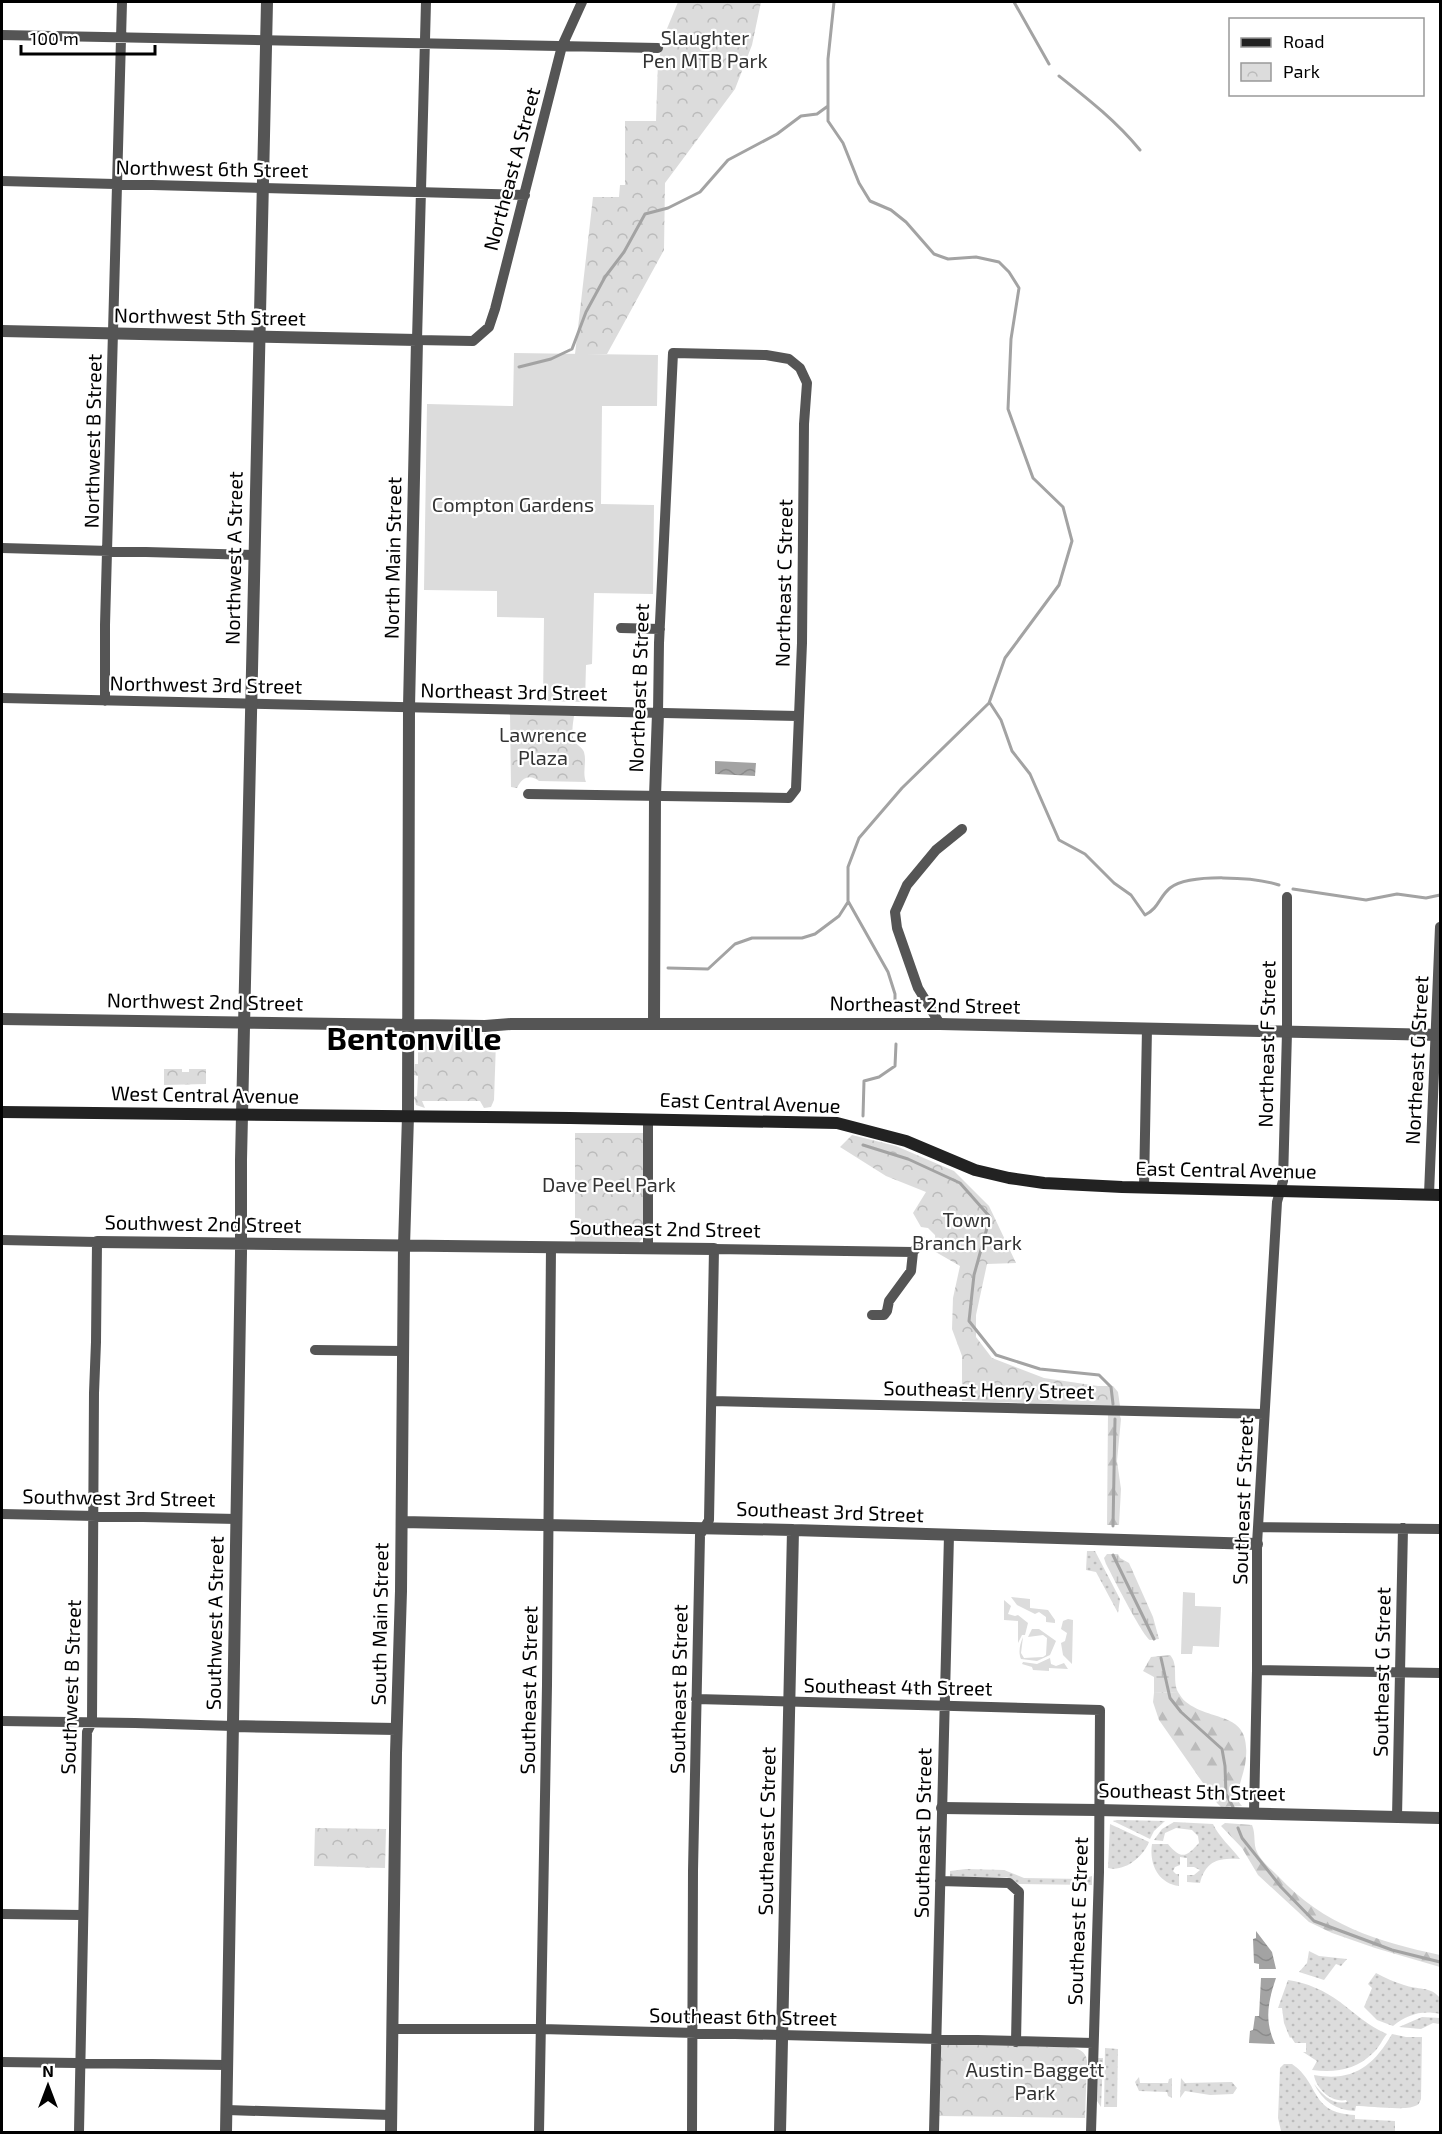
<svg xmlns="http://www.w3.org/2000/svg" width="1442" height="2134" font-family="'Exo 2',sans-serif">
	<defs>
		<pattern id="grass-dots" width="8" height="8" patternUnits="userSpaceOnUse" patternTransform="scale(1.5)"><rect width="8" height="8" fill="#dcdcdc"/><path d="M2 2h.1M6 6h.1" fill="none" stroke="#bbb" stroke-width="1.8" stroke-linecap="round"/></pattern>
		<pattern id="forest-firs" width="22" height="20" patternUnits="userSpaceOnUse" patternTransform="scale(1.5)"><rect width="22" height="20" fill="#dcdcdc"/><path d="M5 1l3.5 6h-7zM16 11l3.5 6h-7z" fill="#bbb"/></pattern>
		<pattern id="wetland-marsh" width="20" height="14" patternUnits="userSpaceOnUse" patternTransform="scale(1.5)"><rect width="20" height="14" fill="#dcdcdc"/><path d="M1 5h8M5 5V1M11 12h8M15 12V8" fill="none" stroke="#bbb"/></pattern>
		<pattern id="park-crowns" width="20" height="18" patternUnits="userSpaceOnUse" patternTransform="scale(1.5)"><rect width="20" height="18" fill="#dcdcdc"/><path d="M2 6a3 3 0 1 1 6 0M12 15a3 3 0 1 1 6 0" fill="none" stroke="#bbb"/></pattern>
		<pattern id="water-waves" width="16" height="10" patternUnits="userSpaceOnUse" patternTransform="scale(1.5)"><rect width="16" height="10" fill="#a3a3a3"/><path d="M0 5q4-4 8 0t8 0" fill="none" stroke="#8b8b8b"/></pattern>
	</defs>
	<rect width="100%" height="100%" fill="#fff"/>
	<path fill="url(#grass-dots)" d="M1087,1551H1095L1120,1599L1118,1613L1096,1572L1086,1570Z
		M1117,1820H1120L1165,1821L1154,1831L1150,1839L1113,1821Z
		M1174,1822L1213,1824C1219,1837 1231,1847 1240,1859C1219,1858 1206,1860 1200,1883L1187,1882V1875H1194L1200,1870L1194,1867H1187V1858L1180,1857V1865L1175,1867L1173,1871L1176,1874H1179V1886C1158,1883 1149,1864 1152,1844H1168C1182,1861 1187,1856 1199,1843L1198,1836L1192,1830L1176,1828L1165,1833L1163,1841L1154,1840L1162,1829Z
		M1110,1824L1149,1842C1143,1857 1125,1872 1108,1868Z
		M966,1869L1004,1870L1024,1878L1082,1879L1092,1876V1885L1019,1884L1007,1877H950V1871Z
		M1309,1951L1319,1956L1347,1959L1341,1966L1336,1964L1324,1980L1321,1979L1299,1972L1307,1963Z
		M1376,1973C1385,1978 1394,1982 1404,1985C1417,1990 1431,1986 1440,1998V2014C1422,2010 1408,2014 1393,2026L1377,2020L1364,2007L1372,1988L1368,1984Z
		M1288,1980C1307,1983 1324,1990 1340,2002C1356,2014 1368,2026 1387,2034C1382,2040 1379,2048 1373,2053C1356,2070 1335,2073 1312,2070L1317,2061L1303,2052H1306V2043H1295L1291,2037L1290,2038L1284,2023L1282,2008H1278Z
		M1422,2017L1440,2018V2024L1433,2023L1421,2029L1399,2027Z
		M1392,2034L1406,2037H1422L1421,2099C1419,2103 1419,2105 1415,2106C1405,2111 1368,2106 1356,2106L1355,2111C1335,2110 1323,2101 1314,2084C1323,2095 1332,2105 1347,2102L1346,2100C1332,2103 1316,2089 1314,2075C1352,2082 1373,2067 1392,2034Z
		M1105,2048L1118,2049L1117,2107H1104Z
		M1098,2058H1103L1101,2107L1097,2101Z
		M1284,2064H1292C1321,2084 1309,2113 1355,2115V2119L1395,2121V2132L1281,2131L1278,2118L1280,2068Z
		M1139,2077L1140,2083H1168L1169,2079L1172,2078V2098L1168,2096L1167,2092L1139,2091L1135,2082Z
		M1181,2078L1185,2083L1232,2082L1237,2088L1233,2094L1210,2095L1185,2091L1180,2098Z"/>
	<path fill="url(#forest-firs)" d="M1108,1413H1119L1121,1419L1117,1461L1121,1489L1119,1525H1107Z
		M1178,1692C1180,1695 1183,1700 1186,1702C1214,1724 1254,1709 1245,1765C1243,1775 1239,1785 1237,1796L1238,1801L1242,1806L1221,1807L1217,1803L1159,1720L1153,1702L1154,1693Z
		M1225,1823L1252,1825C1256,1834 1253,1844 1257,1852C1261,1861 1271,1869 1278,1876C1325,1926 1376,1941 1440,1955V1967L1375,1948L1332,1933L1309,1922L1258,1875L1242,1848L1221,1826Z"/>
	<path fill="url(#wetland-marsh)" d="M1107,1554H1118L1120,1558L1129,1563L1153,1617L1159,1639L1150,1640C1142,1635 1113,1577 1106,1564L1104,1558Z
		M1170,1655C1179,1665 1172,1680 1178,1692L1154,1693V1677L1143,1671L1151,1657Z"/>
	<path fill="url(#park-crowns)" d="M678,2H761L752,45L735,89L665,183L664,250L607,354H575L593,197H619L620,185H625V121H656L658,62L666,31Z
		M510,714L574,716C573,723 571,734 574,741C577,745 582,747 584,752C587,762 582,772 586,782L539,781C530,774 522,777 517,788L511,787Z
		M426,1033L431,1040L487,1041L484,1033L493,1037L496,1042L494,1100L491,1107L484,1108L480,1101H422L425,1108L416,1105L414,1097L417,1096L418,1076L414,1075L415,1064H418V1044L415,1041L420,1034Z
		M164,1069H182V1072H189V1069H206V1084L164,1085Z
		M575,1133H643V1237L638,1244L575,1243Z
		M852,1135L896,1146L954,1171L989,1206L1016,1263L987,1264L976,1315V1337L992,1358L1044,1378L1098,1386H1113L1118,1392L1120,1406L962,1401V1356L952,1329L953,1298L960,1266L934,1251L936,1246L935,1235L928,1228L921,1227L913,1213L926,1192L886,1176L840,1147Z
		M315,1828L386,1829L385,1868L314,1866Z
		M943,2044L1069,2047C1078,2048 1086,2051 1087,2061L1085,2118L939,2116L941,2047Z"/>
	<path fill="#dcdcdc" d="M514,353L658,355L657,406H602L601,504L654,505L653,594L594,593L592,664L586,665L585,702L543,701L544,618L497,617V591L424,590L427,404L513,406Z
		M1183,1592L1195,1593V1606L1221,1607L1219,1647L1193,1646L1192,1654H1181Z
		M1011,1597L1030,1599V1608L1048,1610L1055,1620V1623L1046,1622V1617L1039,1612L1035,1614L1017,1605Z
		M1004,1600L1011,1606L1008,1614L1015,1616L1018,1615L1028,1623L1025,1635H1022L1018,1643V1621L1004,1620Z
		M1068,1619L1073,1620L1072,1664L1063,1655L1061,1643L1065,1641L1067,1633L1061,1629L1063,1621Z
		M1032,1629H1039L1056,1641L1050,1655L1037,1661L1021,1659C1018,1652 1020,1644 1023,1637L1021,1653L1024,1658L1043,1657L1046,1655L1047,1638L1043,1635L1028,1637Z
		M1050,1658L1051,1664L1056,1666L1064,1663L1068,1669L1049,1668V1671L1033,1670L1032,1667L1022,1664L1023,1662L1037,1664Z"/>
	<path fill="url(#water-waves)" d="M715,761L756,763L755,776L715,774Z
		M1256,1931L1272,1952L1276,1969H1259V1964L1254,1963L1253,1939L1256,1938Z
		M1261,1978H1276C1268,2002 1264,2020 1275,2044L1249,2043L1250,2031L1253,2030L1255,2016H1259Z"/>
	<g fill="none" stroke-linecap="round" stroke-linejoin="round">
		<path stroke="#a3a3a3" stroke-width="3" d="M834,2L828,59V121L843,143L859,183L870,201L891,210L906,222L934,254L948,259L976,257L999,262L1009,272L1019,288L1011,339L1008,409L1033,478L1063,507L1072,541L1059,585L1005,658L989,703L902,788L859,838L848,867V901L888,972L895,994V1004
			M1014,2L1049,64
			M1059,76C1088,99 1116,121 1140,150
			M519,367L551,359L572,349L586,312L605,277L624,252L645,214L668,208L700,192L728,160L777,134L801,116L817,114L828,106
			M990,703L1001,720L1012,751L1030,774L1059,840L1085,854L1114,883L1131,895L1145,915C1159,908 1159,897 1170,888C1190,873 1255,877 1279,885
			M1293,889L1366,900L1397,894L1426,898L1440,895
			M668,968L708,969L735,944L752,938H802L815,934L839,916L848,902
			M863,1116L864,1081L879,1077L895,1066L896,1044
			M863,1145L908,1159L960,1183L990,1217L974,1275L969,1321L996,1355L1040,1369L1099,1375L1111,1387L1113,1404
			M1113,1526L1115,1419
			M1113,1555L1154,1639
			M1161,1658L1170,1698L1181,1712L1222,1749L1225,1766L1226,1794L1233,1807
			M1238,1828L1242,1838L1281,1887L1314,1921L1392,1950L1440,1962"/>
		<path stroke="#555" stroke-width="10" d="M426,2L417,340L473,341L489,327L495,309L562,46L582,2
			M2,35L658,48
			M2,181L525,195
			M2,548L254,555
			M621,628L660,629
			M2,698L798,716
			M105,701V625L122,2
			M528,794L789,798L796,789L802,643L804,424L807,383L800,368L789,359L766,355L673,353L659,643L658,713
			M940,1024L918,988L897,928L895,912L907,885L936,850L962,829
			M648,1119V1249
			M1144,1187L1147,1028
			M1429,1194L1440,927
			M2,1240L97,1242L96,1342L94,1393L92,1722L87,1732L79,2132
			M872,1315H884L887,1311L889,1301L911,1271L913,1252
			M315,1350L403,1351
			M712,1401L1264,1414
			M2,1514L237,1519
			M1258,1527L1440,1529
			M1257,1670L1440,1673
			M696,1699L1100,1710L1099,1872L1091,2132
			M2,1721L135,1723L233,1726
			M1254,1813L1257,1670V1544L1277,1202L1283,1181L1287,1032V897
			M1397,1817L1403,1528
			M940,1881L1009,1883L1019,1892L1016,2042
			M2,1914L82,1915
			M393,2029H541L1093,2043
			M2,2062L227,2065
			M227,2110L391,2115
			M539,2132L547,1685L551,1248
			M692,2132L693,1871L700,1535L709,1520L714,1249L913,1252L922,1242
			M934,2132L949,1535"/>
		<path stroke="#555" stroke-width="12" d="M2,331L417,340L409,707L408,1116L404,1246L401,1591L396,1753L391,2132
			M2,1019L485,1026L511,1024H940L1440,1035
			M654,1024L655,796L658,713
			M97,1242L714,1249
			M402,1522L793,1530L1257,1544
			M233,1726L396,1729
			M942,1808L1098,1810L1440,1818
			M226,2132L241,1253V1160L267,2
			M780,2132L793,1530"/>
		<path stroke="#222" stroke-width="12" d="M2,1112L570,1118L837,1123L906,1141L975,1170L1009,1178L1044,1183L1122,1187L1440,1195"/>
	</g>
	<g text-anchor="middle" stroke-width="4.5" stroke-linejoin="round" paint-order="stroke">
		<g font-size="20" fill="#333" stroke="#fff">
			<text x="705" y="45">Slaughter<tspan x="705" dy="23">Pen MTB Park</tspan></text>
			<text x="513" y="512">Compton Gardens</text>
			<text x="543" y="742">Lawrence<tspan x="543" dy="23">Plaza</tspan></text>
			<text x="609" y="1192">Dave Peel Park</text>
			<text x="967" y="1227">Town<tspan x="967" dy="23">Branch Park</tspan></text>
			<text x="1035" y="2077">Austin-Baggett<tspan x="1035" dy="23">Park</tspan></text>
		</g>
		<g font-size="20" fill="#000" stroke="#fff">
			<text transform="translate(212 169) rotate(1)" y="7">Northwest 6th Street</text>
			<text transform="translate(512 169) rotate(-75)" y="7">Northeast A Street</text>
			<text transform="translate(210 317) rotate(1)" y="7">Northwest 5th Street</text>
			<text transform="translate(93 441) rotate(-89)" y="7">Northwest B Street</text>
			<text transform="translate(234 558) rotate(-89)" y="7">Northwest A Street</text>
			<text transform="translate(393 558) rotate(-89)" y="7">North Main Street</text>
			<text transform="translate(784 583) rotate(-89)" y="7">Northeast C Street</text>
			<text transform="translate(206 685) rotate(1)" y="7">Northwest 3rd Street</text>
			<text transform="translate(639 688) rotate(-88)" y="7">Northeast B Street</text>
			<text transform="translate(514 692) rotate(1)" y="7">Northeast 3rd Street</text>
			<text transform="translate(205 1002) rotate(1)" y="7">Northwest 2nd Street</text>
			<text transform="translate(925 1005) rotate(1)" y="7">Northeast 2nd Street</text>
			<text transform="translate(1267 1044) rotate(-89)" y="7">Northeast F Street</text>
			<text transform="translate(1417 1060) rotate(-87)" y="7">Northeast G Street</text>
			<text transform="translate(205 1095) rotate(1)" y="7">West Central Avenue</text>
			<text transform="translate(750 1103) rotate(2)" y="7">East Central Avenue</text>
			<text transform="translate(1226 1170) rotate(1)" y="7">East Central Avenue</text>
			<text transform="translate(203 1224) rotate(1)" y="7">Southwest 2nd Street</text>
			<text transform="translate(665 1229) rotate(1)" y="7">Southeast 2nd Street</text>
			<text transform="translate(989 1390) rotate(1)" y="7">Southeast Henry Street</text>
			<text transform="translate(119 1498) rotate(1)" y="7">Southwest 3rd Street</text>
			<text transform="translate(1243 1501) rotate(-88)" y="7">Southeast F Street</text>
			<text transform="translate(830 1512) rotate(2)" y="7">Southeast 3rd Street</text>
			<text transform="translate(215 1623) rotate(-89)" y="7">Southwest A Street</text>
			<text transform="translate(380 1624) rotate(-89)" y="7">South Main Street</text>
			<text transform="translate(1382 1672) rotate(-89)" y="7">Southeast G Street</text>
			<text transform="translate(71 1687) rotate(-88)" y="7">Southwest B Street</text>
			<text transform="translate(898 1687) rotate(1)" y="7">Southeast 4th Street</text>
			<text transform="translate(679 1689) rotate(-89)" y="7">Southeast B Street</text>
			<text transform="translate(529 1690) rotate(-89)" y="7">Southeast A Street</text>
			<text transform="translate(1192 1792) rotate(1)" y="7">Southeast 5th Street</text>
			<text transform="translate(767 1831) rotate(-89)" y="7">Southeast C Street</text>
			<text transform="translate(923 1833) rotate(-89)" y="7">Southeast D Street</text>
			<text transform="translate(1078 1921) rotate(-88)" y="7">Southeast E Street</text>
			<text transform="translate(743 2017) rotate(1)" y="7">Southeast 6th Street</text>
		</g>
		<g font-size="32" font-weight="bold" fill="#000" stroke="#fff">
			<text x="414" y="1050">Bentonville</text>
		</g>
	</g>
	<rect width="1442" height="2134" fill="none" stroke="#000000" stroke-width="6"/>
	<rect x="1229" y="18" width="195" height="78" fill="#ffffff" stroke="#999999" stroke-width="1.5"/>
	<rect x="1241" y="38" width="30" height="9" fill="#222222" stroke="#999999" stroke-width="1.5"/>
	<text x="1283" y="48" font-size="18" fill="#000000">Road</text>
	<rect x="1241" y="63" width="30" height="18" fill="url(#park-crowns)" stroke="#999999" stroke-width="1.5"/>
	<text x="1283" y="78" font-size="18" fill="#000000">Park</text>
	<g transform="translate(48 2086)" stroke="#ffffff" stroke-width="4.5" paint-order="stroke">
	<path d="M0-4.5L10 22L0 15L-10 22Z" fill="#000000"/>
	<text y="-9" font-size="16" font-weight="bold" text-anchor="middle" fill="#000000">N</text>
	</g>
	<path d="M21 45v9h134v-9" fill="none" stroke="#000000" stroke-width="3"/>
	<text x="30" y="45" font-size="18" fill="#000000" stroke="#ffffff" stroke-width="4.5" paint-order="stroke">100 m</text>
</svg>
